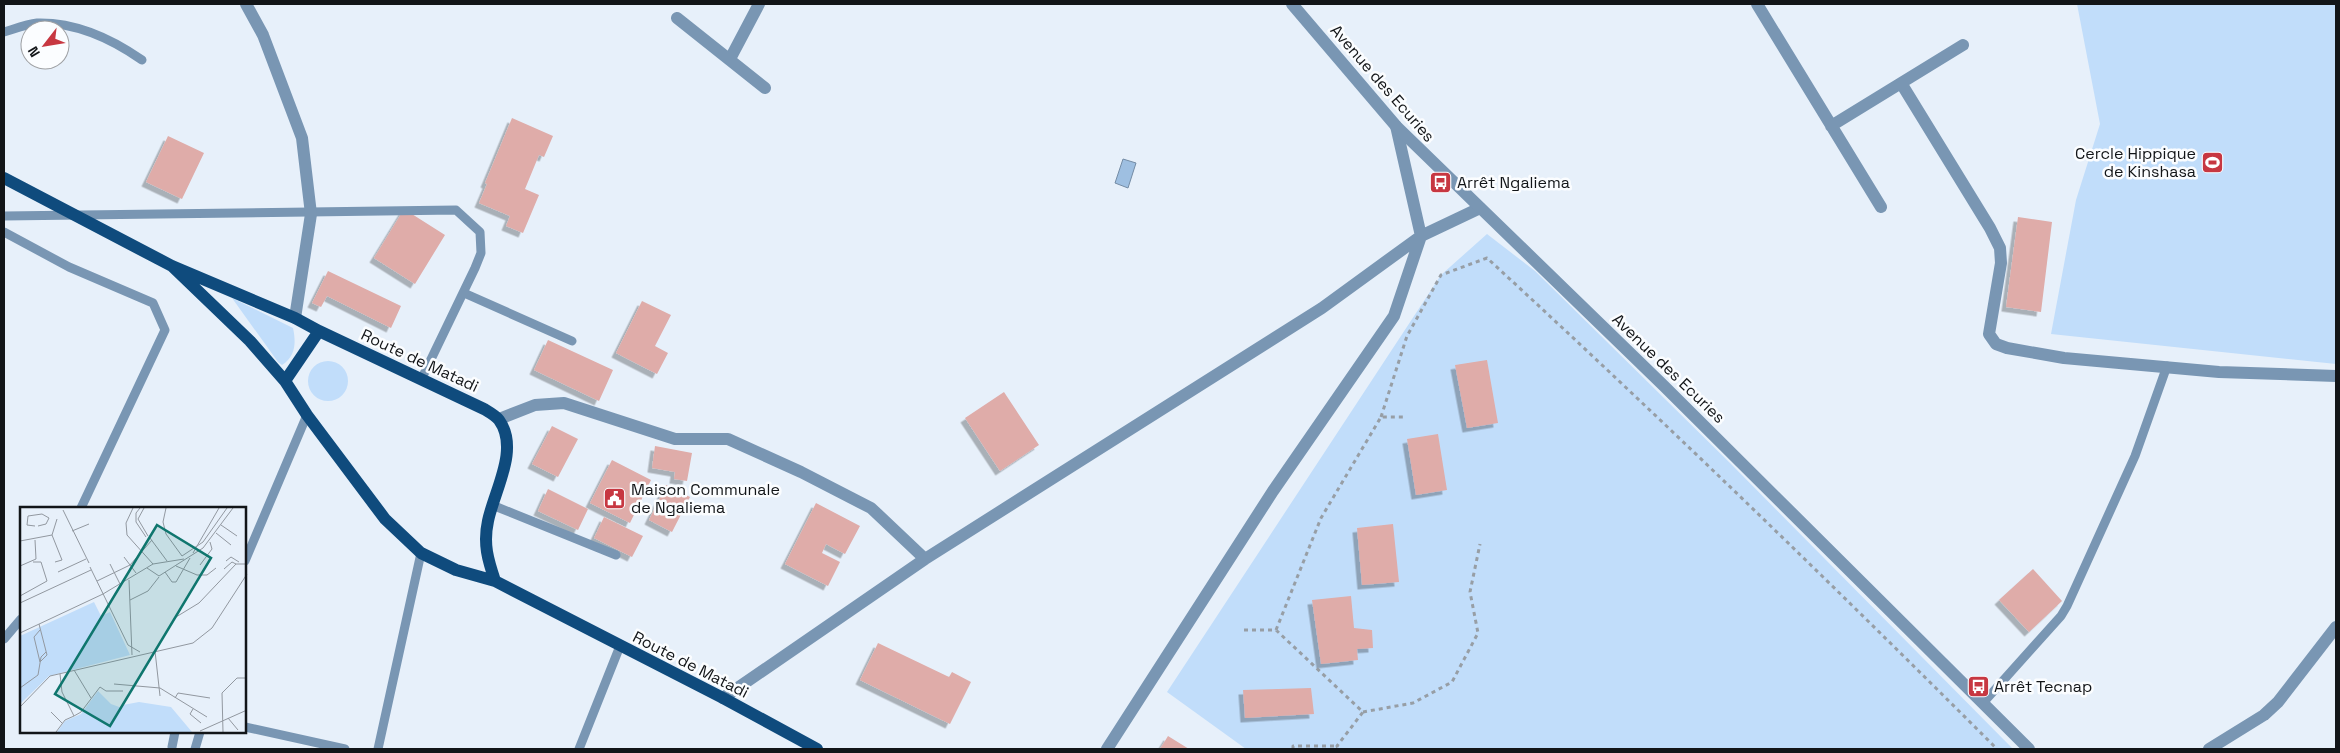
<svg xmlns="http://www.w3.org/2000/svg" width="2340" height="753" font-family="'Space Grotesk',sans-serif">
	<defs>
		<filter id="shadow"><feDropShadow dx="-4.5" dy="4.5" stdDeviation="0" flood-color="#0004"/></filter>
	</defs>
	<rect width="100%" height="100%" fill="#e7f0fa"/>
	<path fill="#c1ddfa" d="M2077,4H2336V364L2051,334L2076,200L2100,124Z
		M1487,234L1535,271L1730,463L2013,749H1246L1167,692L1441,275Z
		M232,298L293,328C296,342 296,356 282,365L278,362Z
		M308 381a20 20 0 1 1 40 0a20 20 0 1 1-40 0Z"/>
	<path fill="#9ebfe1" stroke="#748ca5" d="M1123,159L1136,163L1128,188L1115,183Z"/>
	<path fill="#dfaca9" filter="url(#shadow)" d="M512,118L553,136L544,157L539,155L525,189L539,195L523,233L506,226L510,216L479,203L487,184L485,183Z
		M168,136L204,153L182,199L146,182Z
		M404,209L445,235L415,284L374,258Z
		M2018,217L2052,222L2041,312L2006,307Z
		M328,271L401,306L391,328L327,296L321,307L312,303Z
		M642,301L671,315L655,346L668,353L657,374L616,353Z
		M548,340L613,370L599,401L534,370Z
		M1487,360L1498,423L1467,428L1455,365Z
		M1004,392L1039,445L1000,471L965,418Z
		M552,426L578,439L558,477L532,464Z
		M1438,434L1447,490L1416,495L1407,439Z
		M655,446L692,453L687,481L674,479L675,472L652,468Z
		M612,460L651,480L630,523L590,503Z
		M666,485L690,497L672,532L649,520Z
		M548,489L588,509L578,530L538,511Z
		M816,503L860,526L845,554L826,544L822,553L840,562L828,586L785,564Z
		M604,517L643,536L632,557L594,538Z
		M1393,524L1399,582L1362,585L1357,528Z
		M2033,569L2062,601L2029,632L1999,600Z
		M1351,596L1354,628L1372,630L1373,648L1357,649L1358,660L1321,664L1312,600Z
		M878,643L949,677L952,672L971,682L950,724L860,680Z
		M1311,688L1314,714L1245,718L1243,690Z
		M1168,736L1189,749H1160Z"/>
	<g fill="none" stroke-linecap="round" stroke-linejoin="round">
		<path stroke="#979ea5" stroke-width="3" stroke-dasharray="4 4" stroke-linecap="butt" d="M1381,417L1407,336L1441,275L1487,258C1661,418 1830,582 1997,749
			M1244,630H1276L1363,712L1337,746L1338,749
			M1276,630L1321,518L1381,417H1405
			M1363,712L1413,703L1452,682L1478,633L1470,592L1480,544
			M1293,749V746H1337"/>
		<path stroke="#7996b3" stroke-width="9" d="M4,32C14,29 27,24 37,23C75,22 112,39 142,60
			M4,216L456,210L480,232L481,253L475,268L422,378
			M4,232L69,267L153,303L165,330L81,508
			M464,293L572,341
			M492,505L616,555
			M245,561L307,415
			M4,639L21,619
			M1983,703L2061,616L2067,606L2135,456L2167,366
			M245,727L345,749
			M172,747L175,732
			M195,749L200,732
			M378,749L421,553
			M579,749L620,646"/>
		<path stroke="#7996b3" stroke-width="12" d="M246,4L263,35L302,138L311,214L295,318
			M1757,4L1881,207
			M677,18L765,88
			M730,59L759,4
			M1901,83L1990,228L2000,248L2001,263L1989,334L1996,344L2007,348L2064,358L2219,372L2336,376
			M1831,126L1963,45
			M499,419L535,405L564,403L675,439H728L801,472L871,508L925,559
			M723,698L925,559L1322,308L1421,236L1480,208
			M1107,749L1273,491L1394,316L1421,236L1396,126
			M2209,749L2264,715L2278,702L2336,627"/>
		<path stroke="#7996b3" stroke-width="12" d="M1292,4L1396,126L1664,386L2029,749"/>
		<path stroke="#0f4b7d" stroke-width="12" d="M4,178L172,266L295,318L319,331L484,409C489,412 496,416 499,420C520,449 494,491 488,521C483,544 488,560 495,581
			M172,266L250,341L285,381L307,415L385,519L421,553L456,570L495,581L723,698L817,749
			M285,381L319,331"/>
	</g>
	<defs>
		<symbol id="stadium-square" viewBox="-11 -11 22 22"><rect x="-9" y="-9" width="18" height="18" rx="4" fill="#c73741" stroke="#fbfdff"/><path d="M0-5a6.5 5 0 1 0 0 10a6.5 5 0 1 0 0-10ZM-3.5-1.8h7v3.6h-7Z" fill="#fff"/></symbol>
		<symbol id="bus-square" viewBox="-11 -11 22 22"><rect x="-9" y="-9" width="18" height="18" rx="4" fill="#c73741" stroke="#fbfdff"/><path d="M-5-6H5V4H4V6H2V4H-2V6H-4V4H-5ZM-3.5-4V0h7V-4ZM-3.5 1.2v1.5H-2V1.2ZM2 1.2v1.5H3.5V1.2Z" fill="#fff"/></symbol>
		<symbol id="civic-square" viewBox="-11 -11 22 22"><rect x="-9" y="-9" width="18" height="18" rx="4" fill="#c73741" stroke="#fbfdff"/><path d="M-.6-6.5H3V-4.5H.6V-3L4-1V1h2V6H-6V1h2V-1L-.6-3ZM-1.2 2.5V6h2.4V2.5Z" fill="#fff"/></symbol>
	</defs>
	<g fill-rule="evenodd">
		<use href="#stadium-square" x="2200" y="150" width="25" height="25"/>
		<use href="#bus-square" x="1428" y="170" width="25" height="25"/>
		<use href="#civic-square" x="602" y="486" width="25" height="25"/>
		<use href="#bus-square" x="1966" y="674" width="25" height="25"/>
	</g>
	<g text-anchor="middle" stroke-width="5" stroke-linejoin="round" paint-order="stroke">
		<g font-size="16" fill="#121518" stroke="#fbfdff">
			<text transform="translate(1383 83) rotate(49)" y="6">Avenue des Ecuries</text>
			<text transform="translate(420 360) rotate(25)" y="6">Route de Matadi</text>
			<text transform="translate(1669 368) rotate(44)" y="6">Avenue des Ecuries</text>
			<text transform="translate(691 664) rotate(27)" y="6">Route de Matadi</text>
		</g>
		<g font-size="16" fill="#121518" stroke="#fbfdff" text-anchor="start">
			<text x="2196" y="159" text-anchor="end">Cercle Hippique<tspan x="2196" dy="18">de Kinshasa</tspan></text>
			<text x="1457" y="188">Arrêt Ngaliema</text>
			<text x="631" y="495">Maison Communale<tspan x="631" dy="18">de Ngaliema</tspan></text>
			<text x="1994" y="692">Arrêt Tecnap</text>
		</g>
	</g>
	<g transform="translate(20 507)">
		<rect width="226" height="226" fill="#e7f0fa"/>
		<path d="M74,95L81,109L90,105L110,148L29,169L0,197V129ZM78,184L91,197L102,201L103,198L119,195L151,200L172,225H37L45,214L61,207Z" fill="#c1ddfa"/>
		<path fill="none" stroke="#9298a0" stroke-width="1" d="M113,1L106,16L107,28L133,57M120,1L116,6V15L126,30M124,1L118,12L128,29M146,1L143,15L146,27L162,49L183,35L207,1M43,3L69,56M201,18L217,29M15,19L7,18L8,9L22,7L29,11L26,17L18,19M52,24L69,17M196,26L211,38M130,31L147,54M0,34L32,28M173,46L199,1M104,50L116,66M206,54L211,50L219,55M35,55L42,53L32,28L37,12M90,57L100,77M180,58L192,42L190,35M0,59L16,52L15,33M156,59L177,68H187L196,61M70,60L108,138L120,145M127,61L139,69L183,41L213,1M204,62L212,55L216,57M38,65L66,52M145,65L152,75H156L170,51M109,73L112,148M77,74L110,58L132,33M0,89L27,74L21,55H13M110,93L128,84L139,70M0,96L71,63M156,110L179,96L216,57H227M19,117L27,148L20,155M20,123L14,130L20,155M0,126L83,87L133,57L164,52M135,144L140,189M54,163L71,191M40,167L42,185L54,209L61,205L80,180L86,184H103M94,177L140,181L187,210M0,181L18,168L21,150L26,145M155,191L158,186L190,191M0,200L30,169L173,136L192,121L227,67M173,202L170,207L181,216M31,205L42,216M208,211L218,223M180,224L227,203M36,225L45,213L54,209M203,225L202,186L217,171H227"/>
		<path fill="#0f766e" fill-opacity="0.15" stroke="#0f766e" stroke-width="2.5" d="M137,18L191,51L90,219L35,187Z"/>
		<rect width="226" height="226" fill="none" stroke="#121518" stroke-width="2.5"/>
	</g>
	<rect width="2340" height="753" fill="none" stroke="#121518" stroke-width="10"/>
	<g transform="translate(45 45) rotate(239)"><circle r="24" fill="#fbfdff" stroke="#9ea0a3"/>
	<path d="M0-4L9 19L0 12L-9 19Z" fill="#c73741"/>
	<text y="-8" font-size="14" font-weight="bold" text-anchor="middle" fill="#121518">N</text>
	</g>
</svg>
